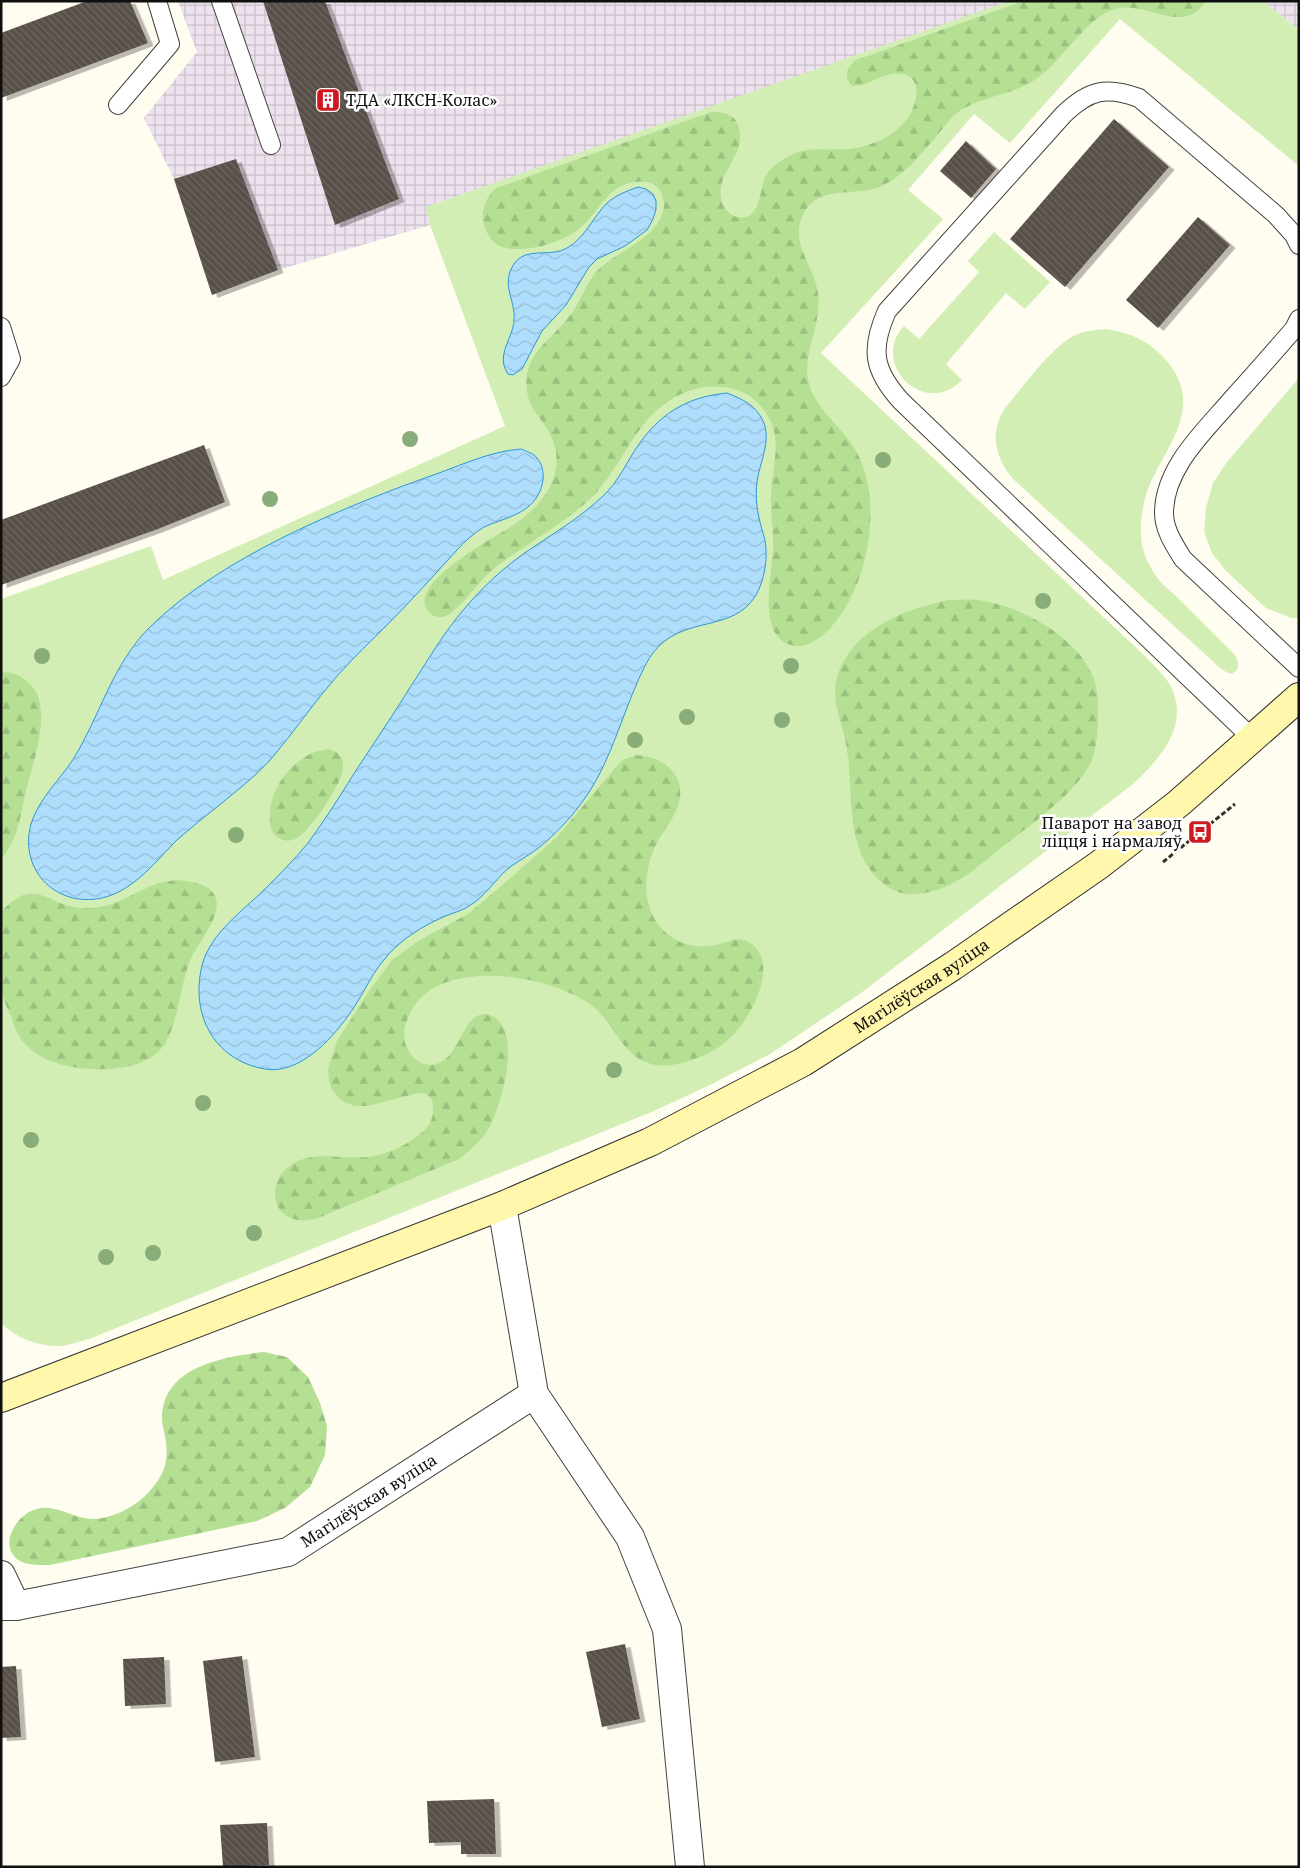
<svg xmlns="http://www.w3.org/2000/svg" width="1300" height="1868" font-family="'Noto Serif',serif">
	<defs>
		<pattern id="industrial-grid" width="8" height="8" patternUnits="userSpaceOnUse" patternTransform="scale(1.25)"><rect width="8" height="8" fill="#ede2ee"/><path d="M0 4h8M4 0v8" fill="none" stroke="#cac1cb"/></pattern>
		<pattern id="forest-firs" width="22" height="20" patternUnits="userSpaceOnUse" patternTransform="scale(1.25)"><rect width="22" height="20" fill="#b5e093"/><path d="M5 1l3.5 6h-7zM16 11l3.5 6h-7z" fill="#9abf7e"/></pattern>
		<pattern id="water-waves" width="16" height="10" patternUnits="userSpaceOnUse" patternTransform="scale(1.25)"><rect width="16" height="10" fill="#afdefc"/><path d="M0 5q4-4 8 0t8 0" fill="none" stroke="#95bdd7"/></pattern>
		<pattern id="building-back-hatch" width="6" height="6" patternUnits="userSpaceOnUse" patternTransform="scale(1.25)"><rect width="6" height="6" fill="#59504a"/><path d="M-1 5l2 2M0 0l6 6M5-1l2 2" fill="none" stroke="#6c6560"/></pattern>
		<filter id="shadow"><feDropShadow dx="5.5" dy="3" stdDeviation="0" flood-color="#0004"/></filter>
	</defs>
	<rect width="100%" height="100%" fill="#fffcf0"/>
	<path fill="url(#industrial-grid)" d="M178,1H1011L427,207L430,225L278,270L212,295L174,179L144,118L197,52Z
		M1263,1H1299V30Z"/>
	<path fill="#d2eeb5" d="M1009,1H1263L1299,30V166L1120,19L1010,143L974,114L908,190L943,219L821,353L1145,656C1154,666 1167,677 1172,689C1189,727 1159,760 1133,784L861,993L770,1054L710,1085L654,1111L89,1339C80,1341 70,1345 62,1346C40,1347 17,1339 1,1323V599L151,546L163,580L505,426L430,225L426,207Z
		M994,232L1050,282L1025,309L1006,293L946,364L962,380C925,419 869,363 904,326L919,339L979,272L968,261Z
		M1107,329C1133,334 1148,340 1166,360C1206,407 1166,445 1148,489C1142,506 1139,527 1142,545C1144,555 1150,567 1156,576C1162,585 1172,592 1180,600C1198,618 1216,636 1234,654C1238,660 1239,663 1237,670L1232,674L1226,672L1219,667L1013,479C995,457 989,434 1005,408C1022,388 1049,351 1070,338C1081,331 1095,330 1107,329Z
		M1299,378V618H1291L1266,608L1226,571L1212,553L1204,532L1206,508L1213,483L1227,462Z"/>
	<path fill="url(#forest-firs)" d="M1024,1H1206C1182,37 1147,0 1115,9C1085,18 1063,61 1036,79C1008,98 979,95 953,116C934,138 910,172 884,185C860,198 820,184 805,211C787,241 814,265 818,293C823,326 798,358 811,390C820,412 844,430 856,451C885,502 868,594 825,633C817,640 807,647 796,646C755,641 772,576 773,550C774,532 770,514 771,496C771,474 779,452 774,431C769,413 757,398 740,391C704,378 667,395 644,424C626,446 614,474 594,495C563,526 522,545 489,573C478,583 455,616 442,617C435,618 427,613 425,606C418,578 490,540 509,528C521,520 533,511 542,499C556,482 561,459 552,438C545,421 529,410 527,391C522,355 549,342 568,318C580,304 584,286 596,272C615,251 662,238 664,205C664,198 661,190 656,186C650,181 642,181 635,182C607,185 598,214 578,230C561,242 538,249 517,249C506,249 495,247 489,236C478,219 482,201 496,188L711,112C716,112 724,112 729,115C741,120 742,138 738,149C731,167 714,184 723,205C726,211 731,215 737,217C762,222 759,188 766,175C772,165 783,159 793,154C810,146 830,151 849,149C878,146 911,129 916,97C917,89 916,78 906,75C887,68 870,87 852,86C843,77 847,67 856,60Z
		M948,600C958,600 969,599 978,600C1020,605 1079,638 1094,679C1098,690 1098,704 1098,714C1098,730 1097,747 1091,762C1076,794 1030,825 1002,847C974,870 949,894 910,894C898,894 888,888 879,880C844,846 854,793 847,750C844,725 830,703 837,677C852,629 903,610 948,600Z
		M1,672C12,672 21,675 29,683C54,706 34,759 27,787C21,810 19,841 1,858Z
		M329,749C337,752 343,755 343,765C345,781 311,829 297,838C291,841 285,842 279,838C271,834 270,827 270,819C268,787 297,751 329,749Z
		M636,755C664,757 688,775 678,806C674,818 665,828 659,839C642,869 639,912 669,935C680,944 696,948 711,946C725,944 739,933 753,945C779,967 750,1020 730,1038C721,1047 709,1054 697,1058C680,1065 660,1069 643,1061C622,1051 612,1023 595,1008C557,977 462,960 423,996C413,1005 404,1021 404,1035C405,1054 422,1072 441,1062C460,1052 463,1016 484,1014C490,1014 495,1017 499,1021C518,1042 503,1098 492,1122C485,1138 473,1148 459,1159L318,1218C298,1225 274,1217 275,1192C276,1182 279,1175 286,1169C309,1148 340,1160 367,1157C386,1155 403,1147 419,1135C432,1125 435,1115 432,1099L426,1094L418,1093L368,1106H355L344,1102L337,1096L331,1088L329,1079L328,1069L337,1041L369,991L392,960L418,941L468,914L499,888L557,837L615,768L623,760Z
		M178,880C191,882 209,883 215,896C224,915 197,943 190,961C179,987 178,1034 158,1052C142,1067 114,1070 93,1069C70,1068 44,1063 27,1046C19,1039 15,1027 11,1017C8,1009 3,1000 2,992C0,985 1,976 1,969C1,950 1,931 1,912C36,874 47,907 84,908C112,910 134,892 159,883C165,881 172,881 178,880Z
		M264,1352L287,1357L308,1377L320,1403L327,1426L325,1455L310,1487L285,1508L257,1521L50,1565C39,1565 26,1566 17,1559C1,1546 13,1523 26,1514C51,1498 67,1518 92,1519C111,1519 133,1508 146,1495C164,1476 170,1462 165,1437C164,1431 162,1424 162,1418C163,1366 224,1357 264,1352Z"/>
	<path fill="url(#water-waves)" stroke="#2f94da" d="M638,187L646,189L653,194L656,201V209L653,219L647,230L625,246L597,259L589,267L566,305L542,331L522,369L513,375L508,374C495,355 513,339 514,320C516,300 500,285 514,264C526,246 550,258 567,248C585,238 593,217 607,203C616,195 627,191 638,187Z
		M727,393C742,399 756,405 763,421C771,438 762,458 758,476C755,492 756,506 760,522C762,531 766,540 766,550C767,564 763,583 756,595C733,634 682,614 653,653C644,665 638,681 632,695C617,732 605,773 580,805C569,820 555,834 541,846C531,854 520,860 510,867C495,879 486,896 469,906C462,911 452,913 443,917C421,927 398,941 383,961C369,978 361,999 348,1016C330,1041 298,1075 265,1069C212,1060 189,1011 203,962C212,933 242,911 263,891C279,875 294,860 308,843C325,820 340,796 355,772C374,743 393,715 411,686C428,660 444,632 465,608C481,589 499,572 519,557C547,537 578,520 603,496C617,483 625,466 635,450C658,415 685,397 727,393Z
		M521,449C522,449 533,454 534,455C546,465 545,483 538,495C527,515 504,518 484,527C474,533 465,541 457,550C434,575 412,600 388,624C371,641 354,657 338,675C314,702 294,732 271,759C255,777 235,792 217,807C204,817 191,828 178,839C157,860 136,888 106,897C59,910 18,872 31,824C39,798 60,780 74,758C100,715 113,664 149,628C220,557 345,506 439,473C466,463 493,451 521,449Z"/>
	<path fill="url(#building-back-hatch)" filter="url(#shadow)" d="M87,1H130L148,43L1,98V33Z
		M263,1H325L399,199L335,225Z
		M1114,119L1169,167L1065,287L1010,239Z
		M966,141L996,169L971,198L940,171Z
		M236,159L278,270L212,295L174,179Z
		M1198,217L1230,245L1158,328L1126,300Z
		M204,445L225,502L158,529L1,585V520Z
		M625,1644L640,1719L602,1727L586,1652Z
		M242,1656L255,1757L215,1762L203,1661Z
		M164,1657L166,1704L125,1706L123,1659Z
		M16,1666L21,1737L1,1738V1667Z
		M494,1799L496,1854H461V1842L429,1843L427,1801Z
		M267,1823L269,1865L223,1867L220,1825Z"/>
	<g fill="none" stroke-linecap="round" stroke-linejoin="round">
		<defs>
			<path id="lane" d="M221,1L271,145
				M118,105L170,44L157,1
				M1299,319L1294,329C1274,352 1254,375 1233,398C1206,430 1164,467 1164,513C1164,530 1175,546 1183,559L1299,668
				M1,327L11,359L1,377
				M1252,738L901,401C873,370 870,349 887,311L1064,114C1089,90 1106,86 1139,98L1276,215L1294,235L1299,245"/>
			<g id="street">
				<path d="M502,1206L534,1394L630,1537L667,1629L690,1867"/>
				<path d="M1,1575L16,1606"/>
				<path id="s1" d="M1,1606H16L288,1552L534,1394"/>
			</g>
			<g id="secondary">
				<path id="s2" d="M1,1398L502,1206L650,1142L803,1062L953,966L1099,865L1179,803L1299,697"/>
			</g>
		</defs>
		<use href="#lane" stroke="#424242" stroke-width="20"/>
		<use href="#street" stroke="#424242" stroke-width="30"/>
		<use href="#secondary" stroke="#313131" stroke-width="30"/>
		<path stroke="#313131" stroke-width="3" stroke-dasharray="5 2.5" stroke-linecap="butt" d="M1163,862L1235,804"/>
		<use href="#lane" stroke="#fff" stroke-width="18"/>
		<use href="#street" stroke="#fff" stroke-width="28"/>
		<use href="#secondary" stroke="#fff7ab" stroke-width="28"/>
	</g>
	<g fill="#89ad79">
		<circle cx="410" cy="439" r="8"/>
		<circle cx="883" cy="460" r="8"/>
		<circle cx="270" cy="499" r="8"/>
		<circle cx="1043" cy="601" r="8"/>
		<circle cx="42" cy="656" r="8"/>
		<circle cx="791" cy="666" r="8"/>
		<circle cx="687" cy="717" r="8"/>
		<circle cx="782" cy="720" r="8"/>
		<circle cx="635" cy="740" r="8"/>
		<circle cx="236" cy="835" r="8"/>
		<circle cx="614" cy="1070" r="8"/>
		<circle cx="203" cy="1103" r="8"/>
		<circle cx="31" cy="1140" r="8"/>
		<circle cx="254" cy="1233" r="8"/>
		<circle cx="153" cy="1253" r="8"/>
		<circle cx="106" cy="1257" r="8"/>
	</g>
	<defs>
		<symbol id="building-square" viewBox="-11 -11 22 22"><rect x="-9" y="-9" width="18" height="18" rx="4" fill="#cd191f" stroke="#fff"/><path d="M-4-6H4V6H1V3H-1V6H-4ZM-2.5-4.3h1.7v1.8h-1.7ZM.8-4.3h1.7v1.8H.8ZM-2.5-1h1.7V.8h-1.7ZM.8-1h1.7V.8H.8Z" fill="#fff"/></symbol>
		<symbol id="bus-square" viewBox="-11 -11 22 22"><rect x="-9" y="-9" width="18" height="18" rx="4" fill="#cd191f" stroke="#fff"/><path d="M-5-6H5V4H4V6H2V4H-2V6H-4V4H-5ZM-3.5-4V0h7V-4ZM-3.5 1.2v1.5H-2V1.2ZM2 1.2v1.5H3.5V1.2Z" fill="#fff"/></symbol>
	</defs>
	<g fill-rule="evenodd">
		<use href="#building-square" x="314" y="86" width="28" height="28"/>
		<use href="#bus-square" x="1186" y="818" width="28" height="28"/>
	</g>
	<g text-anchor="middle" stroke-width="5" stroke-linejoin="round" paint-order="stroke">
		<g font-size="16" fill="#0f0f0f" stroke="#fff" text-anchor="start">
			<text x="346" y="106">ТДА «ЛКСН-Колас»</text>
			<text x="1182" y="829" text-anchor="end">Паварот на завод<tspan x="1182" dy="18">ліцця і нармаляў</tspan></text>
		</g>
		<g font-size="16" fill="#0f0f0f" stroke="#fff">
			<text dy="6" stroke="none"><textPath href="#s2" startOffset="1011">Магілёўская вуліца</textPath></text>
			<text dy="6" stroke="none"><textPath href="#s1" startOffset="388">Магілёўская вуліца</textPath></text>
		</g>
	</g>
	<rect width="1300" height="1868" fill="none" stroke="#0f0f0f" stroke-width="5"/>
</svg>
